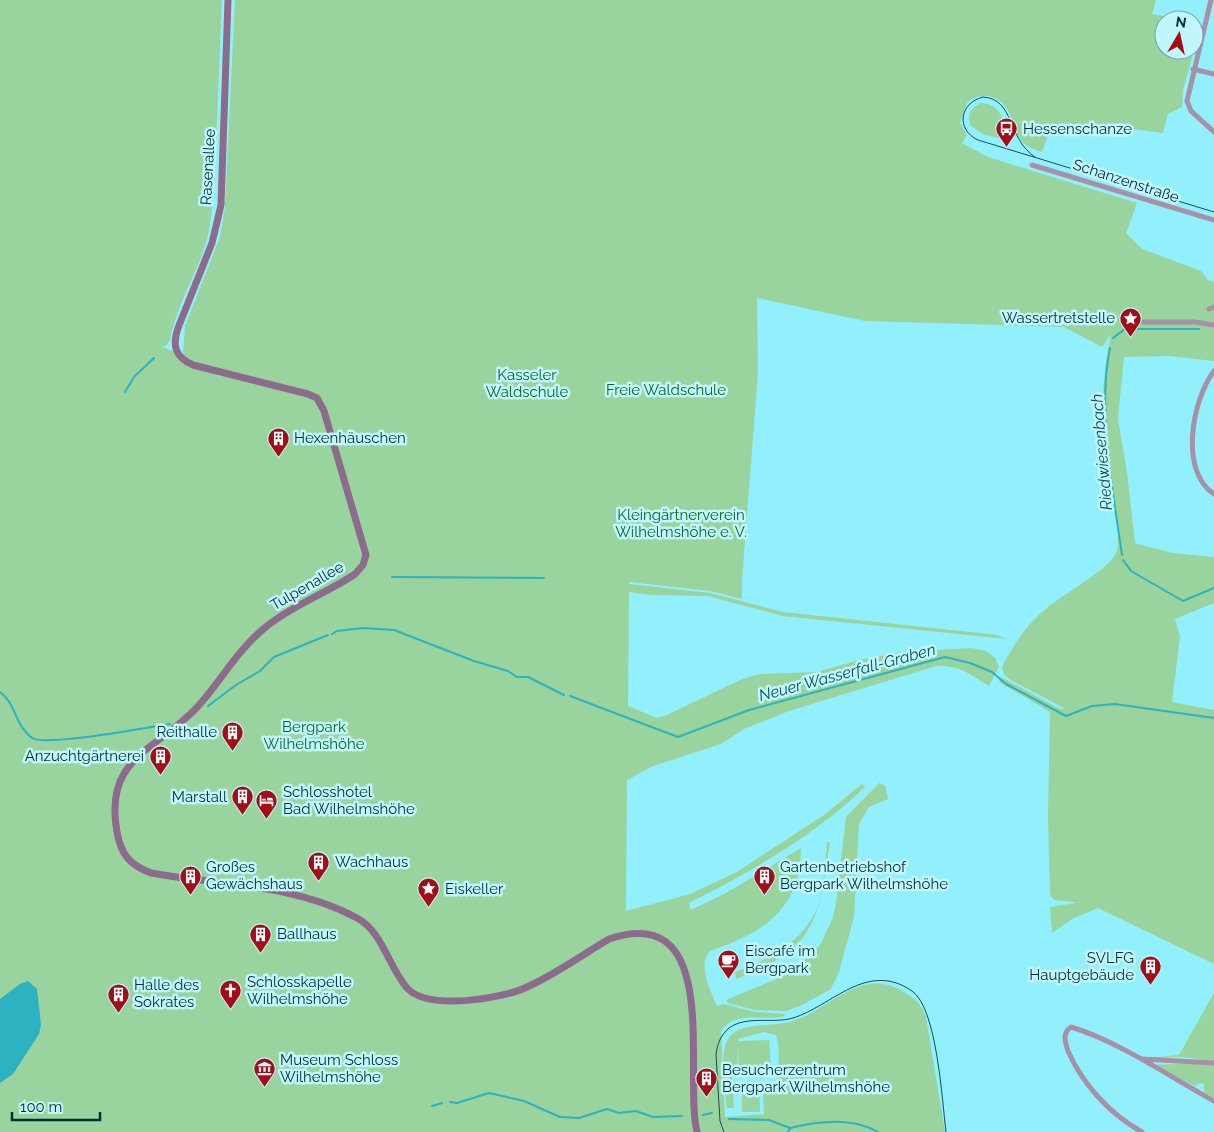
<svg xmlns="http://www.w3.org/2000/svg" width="1214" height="1132" font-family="Raleway,sans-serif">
	<rect width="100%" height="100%" fill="#91f0fc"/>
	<path fill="#99d39d" d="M0,0H222L214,193C212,207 211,221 208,235C199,271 177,303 170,340L166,346H161L185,357L183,354L185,326L220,237L225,207L235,0H1156L1152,14L1186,20H1164V50H1194L1183,90L1182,107L1168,114L1163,133L1089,123L1087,130L1051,127L1042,152C1034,149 1027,148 1022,141C1014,132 1014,122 1009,112C1000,95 981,90 967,103L960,123L967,135L962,143L988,157L1137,203L1126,233L1142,249L1201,271L1208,280L1214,282V361L1169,356L1124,357L1118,419L1127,472L1135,543L1172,553L1214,557V603L1175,619L1180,636L1172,702L1214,710V964L1098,908L1074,918L1052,933L1050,907L1075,903V902L1054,900L1050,894L1048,817L1050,712L999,682L1001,677L1003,678L1060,709L1064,708L1009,679L1004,674L1002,667C1014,644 1027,624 1048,607C1063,595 1109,569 1116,553C1124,534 1108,467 1105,443C1101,406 1103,370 1111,334L1102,347L1064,327L865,321L757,298L758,373L742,579V599L710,591L630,582L629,584L710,593L783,612L997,635L1007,639L783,616L708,596L651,595L629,592L628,706L657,718L667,715L740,680L760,674L817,672L859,660L903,652L972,648L986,651L995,658L999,667L989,686C971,675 958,664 936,666L789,711L744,729L721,744L653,766L627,780L626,911L690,894L737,872L824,815L862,784L865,787C814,836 752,871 689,903L691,910L726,893L801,848C801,910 762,933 710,951C697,965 711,991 717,1006L724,1004L755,1012L784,1014L785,1016C764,1022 736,1009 721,1031L725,1117L764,1114L763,1087L778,1085C776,1069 782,1052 776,1035L764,1032L738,1039V1041L769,1040L771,1073L739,1074L738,1044L737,1070L732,1077L734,1108H727C725,1090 718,1051 730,1036C743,1022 776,1027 793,1021C830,1009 862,965 904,992C915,998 922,1005 926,1017L945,1132H0Z
		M981,103C1001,104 1004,121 1009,137L1007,140L985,135L970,125C967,114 971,107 981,103Z
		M879,783L885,785L888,799L869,807L859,824L854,917L839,972L831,989L802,1005L786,1011L755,1010L728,1003L726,1000L784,976L797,967L820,945L833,918L836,903L846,817Z
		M827,842H830C818,922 816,949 736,979L735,972C772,958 810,939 821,896C825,879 825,860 827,842Z
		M1214,993V1061L1182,1057L1148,1058L1179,1055Z
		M1200,1063L1214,1065V1098L1204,1092V1084L1201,1083L1195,1086L1153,1065Z
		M759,1081L760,1112H742V1082Z"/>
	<path fill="#2cb2c0" d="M28,981L37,989L41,1025L39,1034L13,1074L0,1083V999L20,984Z"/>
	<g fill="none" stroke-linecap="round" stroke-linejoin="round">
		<path stroke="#2cb2c0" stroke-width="2" d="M1113,338L1125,329H1199
			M1110,348C1097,410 1113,492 1122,555
			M125,392L134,377L154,358
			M1123,560L1131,571L1183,601L1214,588
			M392,577L544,578
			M332,634L337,631L363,628L394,630L474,661L508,671L517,677H528L564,695
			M0,692C16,703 15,726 32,738C46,747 148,727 170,724
			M570,696L678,737L749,710L945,657L970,663L992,672L1006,684L1066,716L1092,706L1115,704L1214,718
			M208,706L236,685L260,671L274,657L328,635
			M450,1102L457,1103L489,1093L524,1101L560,1117L579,1118L607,1109L619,1113L636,1111L653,1117L682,1116
			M432,1106L442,1103
			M703,1115L712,1113
			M729,1119L769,1120L790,1128
			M788,1132L790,1128C819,1121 852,1117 878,1132"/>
		<path stroke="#a791a7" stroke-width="5" d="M1211,0L1187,101L1191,111L1214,132
			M1193,69L1214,74
			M1032,165L1214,220
			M1209,309L1214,307
			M1143,322H1195L1214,325
			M1214,371C1192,400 1179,471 1214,494
			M1142,1059L1214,1063
			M1142,1132C1110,1114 1083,1085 1068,1051C1065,1042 1062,1033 1071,1027C1116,1040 1172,1078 1214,1101"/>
		<path stroke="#8c6b8c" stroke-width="7" d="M228,0L221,205L212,243L178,328C172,346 175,357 193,365L308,394L317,398L324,411L366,555L363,565L355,574C327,593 293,605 267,626C239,648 222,679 200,704C159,751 103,755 117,832C121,855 130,865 151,873C219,885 295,884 357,918C383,932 388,966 407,988C428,1011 502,999 527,987C556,974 582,955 609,939C724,901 683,1073 697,1132"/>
		<path stroke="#194d53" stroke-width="1" d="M1035,157C1007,139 1015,99 983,97C959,103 956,130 978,140L1214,212
			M724,1132L720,1121L716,1055C717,1044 721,1035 729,1028C747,1015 773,1024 793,1018C832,1006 867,960 912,991C937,1008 942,1100 946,1132"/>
	</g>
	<defs>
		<symbol id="bus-pin" viewBox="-11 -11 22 30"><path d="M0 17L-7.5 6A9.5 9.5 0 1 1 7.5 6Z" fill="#a50c17" stroke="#c1f6fd"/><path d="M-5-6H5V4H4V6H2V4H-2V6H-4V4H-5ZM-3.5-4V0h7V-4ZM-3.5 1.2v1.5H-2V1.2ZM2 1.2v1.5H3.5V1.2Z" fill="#fff"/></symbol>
		<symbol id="sight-pin" viewBox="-11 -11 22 30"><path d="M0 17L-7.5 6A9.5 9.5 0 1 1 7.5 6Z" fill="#a50c17" stroke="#c1f6fd"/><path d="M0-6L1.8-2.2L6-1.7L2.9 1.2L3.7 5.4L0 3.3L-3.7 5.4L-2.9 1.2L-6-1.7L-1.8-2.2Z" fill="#fff"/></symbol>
		<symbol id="building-pin" viewBox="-11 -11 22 30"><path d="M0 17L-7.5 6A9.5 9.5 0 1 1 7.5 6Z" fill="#a50c17" stroke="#c1f6fd"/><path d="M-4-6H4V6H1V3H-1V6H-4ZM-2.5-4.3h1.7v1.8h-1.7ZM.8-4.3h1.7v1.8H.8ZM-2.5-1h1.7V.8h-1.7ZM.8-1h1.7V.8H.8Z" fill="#fff"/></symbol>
		<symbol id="hotel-pin" viewBox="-11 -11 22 30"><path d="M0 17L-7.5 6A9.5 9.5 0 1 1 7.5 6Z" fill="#a50c17" stroke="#c1f6fd"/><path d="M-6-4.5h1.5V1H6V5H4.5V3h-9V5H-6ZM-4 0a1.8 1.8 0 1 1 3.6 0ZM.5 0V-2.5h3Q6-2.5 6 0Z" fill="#fff"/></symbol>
		<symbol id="cafe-pin" viewBox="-11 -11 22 30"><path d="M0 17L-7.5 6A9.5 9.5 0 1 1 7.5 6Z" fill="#a50c17" stroke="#c1f6fd"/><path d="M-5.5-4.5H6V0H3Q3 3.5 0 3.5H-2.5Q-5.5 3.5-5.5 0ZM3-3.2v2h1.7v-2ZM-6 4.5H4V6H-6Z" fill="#fff"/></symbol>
		<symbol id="church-pin" viewBox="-11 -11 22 30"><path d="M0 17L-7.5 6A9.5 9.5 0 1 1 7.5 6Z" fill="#a50c17" stroke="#c1f6fd"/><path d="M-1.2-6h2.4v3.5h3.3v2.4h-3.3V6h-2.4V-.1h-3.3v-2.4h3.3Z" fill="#fff"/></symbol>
		<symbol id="museum-pin" viewBox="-11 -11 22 30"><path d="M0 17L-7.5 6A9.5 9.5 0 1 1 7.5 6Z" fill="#a50c17" stroke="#c1f6fd"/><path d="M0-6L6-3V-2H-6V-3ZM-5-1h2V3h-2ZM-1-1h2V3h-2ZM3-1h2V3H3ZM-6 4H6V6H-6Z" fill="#fff"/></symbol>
	</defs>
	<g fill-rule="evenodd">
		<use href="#bus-pin" x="994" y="116" width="25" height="34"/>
		<use href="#sight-pin" x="1118" y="306" width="25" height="34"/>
		<use href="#building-pin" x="266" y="426" width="25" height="34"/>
		<use href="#building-pin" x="220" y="720" width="25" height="34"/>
		<use href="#building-pin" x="148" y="744" width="25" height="34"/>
		<use href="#building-pin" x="230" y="784" width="25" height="34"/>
		<use href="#hotel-pin" x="254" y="788" width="25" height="34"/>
		<use href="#building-pin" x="306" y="850" width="25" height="34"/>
		<use href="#building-pin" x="178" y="864" width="25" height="34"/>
		<use href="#building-pin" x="752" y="864" width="25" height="34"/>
		<use href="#sight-pin" x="416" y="876" width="25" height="34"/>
		<use href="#building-pin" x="248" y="922" width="25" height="34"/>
		<use href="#cafe-pin" x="716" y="948" width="25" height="34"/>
		<use href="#building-pin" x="1138" y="954" width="25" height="34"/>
		<use href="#church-pin" x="218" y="978" width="25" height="34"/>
		<use href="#building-pin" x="106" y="982" width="25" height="34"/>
		<use href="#museum-pin" x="252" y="1056" width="25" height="34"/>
		<use href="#building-pin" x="694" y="1066" width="25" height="34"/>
	</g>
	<g text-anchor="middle" stroke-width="5" stroke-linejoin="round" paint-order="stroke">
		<g font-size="15" fill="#032f34" stroke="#c1f6fd" text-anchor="start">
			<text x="1023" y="134">Hessenschanze</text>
			<text x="1115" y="323" text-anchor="end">Wassertretstelle</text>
			<text x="294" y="443">Hexenhäuschen</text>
			<text x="217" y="737" text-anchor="end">Reithalle</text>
			<text x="144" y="761" text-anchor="end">Anzuchtgärtnerei</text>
			<text x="283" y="797">Schlosshotel<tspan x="283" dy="17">Bad Wilhelmshöhe</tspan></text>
			<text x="227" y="802" text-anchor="end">Marstall</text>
			<text x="335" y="867">Wachhaus</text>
			<text x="206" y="872">Großes<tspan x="206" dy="17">Gewächshaus</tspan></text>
			<text x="780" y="872">Gartenbetriebshof<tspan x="780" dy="17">Bergpark Wilhelmshöhe</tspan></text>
			<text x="445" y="894">Eiskeller</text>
			<text x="277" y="939">Ballhaus</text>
			<text x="745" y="956">Eiscafé im<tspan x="745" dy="17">Bergpark</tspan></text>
			<text x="1134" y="963" text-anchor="end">SVLFG<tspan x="1134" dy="17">Hauptgebäude</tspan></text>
			<text x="247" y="987">Schlosskapelle<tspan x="247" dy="17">Wilhelmshöhe</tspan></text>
			<text x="134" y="990">Halle des<tspan x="134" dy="17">Sokrates</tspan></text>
			<text x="280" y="1065">Museum Schloss<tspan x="280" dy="17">Wilhelmshöhe</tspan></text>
			<text x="722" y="1075">Besucherzentrum<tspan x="722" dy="17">Bergpark Wilhelmshöhe</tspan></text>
		</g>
		<g font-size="15" fill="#032f34" stroke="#c1f6fd">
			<text transform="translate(208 167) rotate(-87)" y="5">Rasenallee</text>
			<text transform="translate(1126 181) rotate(18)" y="5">Schanzenstraße</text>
			<text transform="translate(307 586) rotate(-30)" y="5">Tulpenallee</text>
		</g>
		<g font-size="15" fill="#096a22" stroke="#c1f6fd">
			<text x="527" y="380">Kasseler<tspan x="527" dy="17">Waldschule</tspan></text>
			<text x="666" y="395">Freie Waldschule</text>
			<text x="681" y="520">Kleingärtnerverein<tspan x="681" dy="17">Wilhelmshöhe e. V.</tspan></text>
			<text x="314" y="732">Bergpark<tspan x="314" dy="17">Wilhelmshöhe</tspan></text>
		</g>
		<g font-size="16" font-style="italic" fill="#04525a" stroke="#c1f6fd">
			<text transform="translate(1101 452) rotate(-95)" y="6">Riedwiesenbach</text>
			<text transform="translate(847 672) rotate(-15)" y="6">Neuer Wasserfall-Graben</text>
		</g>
	</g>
	<g transform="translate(1179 35) rotate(9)"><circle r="24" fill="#c1f6fd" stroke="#75a6ad"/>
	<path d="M0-4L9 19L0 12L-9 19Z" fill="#a50c17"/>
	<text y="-8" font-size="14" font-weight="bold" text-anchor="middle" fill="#032f34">N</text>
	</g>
	<path d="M12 1112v8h88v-8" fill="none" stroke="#032f34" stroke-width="2.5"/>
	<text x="20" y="1112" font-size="15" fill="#032f34" stroke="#c1f6fd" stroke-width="4" paint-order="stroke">100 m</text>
</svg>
